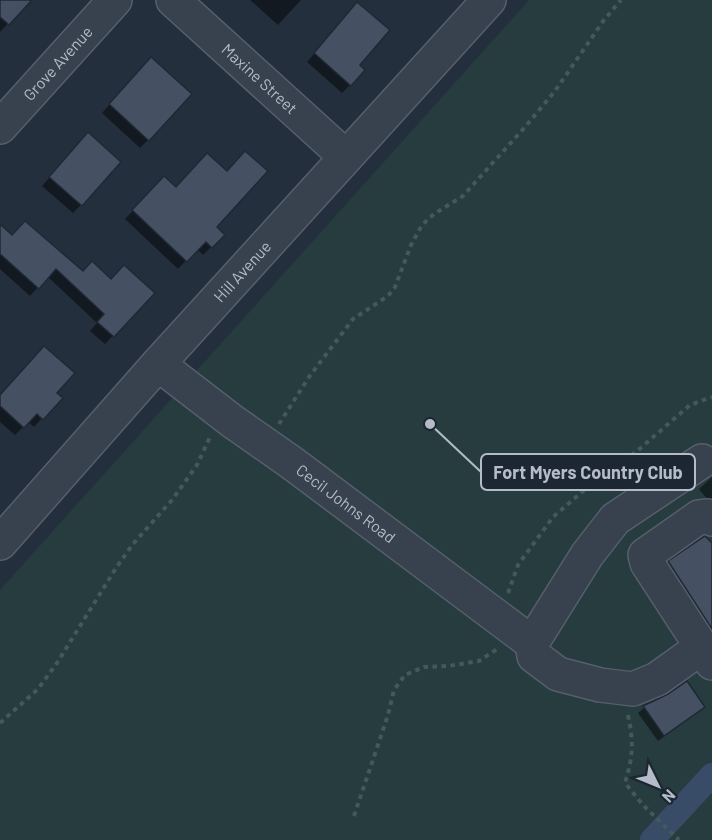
<svg xmlns="http://www.w3.org/2000/svg" width="712" height="840" font-family="Barlow,sans-serif">
	<rect width="100%" height="100%" fill="#242f3e"/>
	<path fill="#263c3f" d="M529,0H712V840H0V590Z"/>
	<path fill="#0007" d="M0,0H30L0,32Z
		M250,0H301L278,25Z
		M349,13L357,65L350,85L342,93L307,62Z
		M143,67L148,140L140,148L102,113Z
		M80,143L81,205L73,213L42,186Z
		M226,173L215,227L223,235L203,255L197,249L178,269L125,219L164,178L175,189Z
		M0,226L12,237L83,273L153,293L105,344L90,331L97,323L48,277L30,296L0,269Z
		M55,393L60,398L34,427L28,422L15,435L0,422V396Z
		M712,477V505L699,489Z
		M712,546V656L659,573L669,563Z
		M668,696L698,712L658,741L638,713L644,708Z"/>
	<g fill="none" stroke-linecap="round" stroke-linejoin="round">
		<path stroke="#394c67" stroke-width="24" d="M652,840L712,775"/>
	</g>
	<path fill="#455162" stroke="#1f2835" stroke-width="1.5" d="M0,0H32L9,25L0,17Z
		M357,2L390,30L360,65L365,70L351,86L314,53Z
		M151,57L192,94L149,141L109,104Z
		M88,132L121,162L82,206L49,177Z
		M245,151L268,171L217,227L225,235L212,248L206,242L187,262L132,210L164,176L176,187L207,153L227,171Z
		M25,221L83,271L92,261L111,279L124,265L155,293L114,337L97,322L104,314L56,269L39,289L0,254V224L12,235Z
		M44,346L75,373L57,393L63,398L43,420L37,414L24,428L0,406V395Z
		M705,536L712,543V629L668,561Z
		M687,681L705,707L664,736L643,706L668,694Z"/>
	<g fill="none" stroke-linecap="round" stroke-linejoin="round">
		<defs>
			<g id="minor">
				<path id="s1" d="M173,0L346,157"/>
				<path id="s2" d="M0,127L115,0"/>
				<path id="s3" d="M158,364L232,421L292,463L532,643"/>
				<path d="M712,519L708,516L699,517L645,555L647,563L712,663"/>
				<path id="s4" d="M0,543L158,364L489,0"/>
				<path d="M702,647L657,679L633,689L600,685L558,674L534,656L532,643L587,555L615,519L702,461"/>
			</g>
		</defs>
		<use href="#minor" stroke="#565f6c" stroke-width="36"/>
		<path stroke="#44595c" stroke-width="4" stroke-dasharray="4.5 4.5" stroke-linecap="butt" d="M279,424L309,377L353,319L388,296L395,287L411,245L422,225L434,214L463,196L525,127L555,91L604,20L621,0
			M508,593L518,565L553,517L604,473L636,452L690,405L712,397
			M628,715C634,743 633,756 625,783L643,805L679,840
			M0,723L38,689L57,663L116,568L133,544L172,500L197,465L210,437
			M354,816L388,715L394,690L405,675L424,667L448,666L479,661L497,649"/>
		<use href="#minor" stroke="#38414e" stroke-width="33"/>
	</g>
	<g text-anchor="middle" stroke-width="4.5" stroke-linejoin="round" paint-order="stroke">
		<g font-size="16" fill="#b4bcc9" stroke="#1d2633">
			<text dy="6" stroke="none"><textPath href="#s2" startOffset="86">Grove Avenue</textPath></text>
			<text dy="6" stroke="none"><textPath href="#s1" startOffset="117">Maxine Street</textPath></text>
			<text dy="6" stroke="none"><textPath href="#s4" startOffset="364">Hill Avenue</textPath></text>
			<text dy="6" stroke="none"><textPath href="#s3" startOffset="234">Cecil Johns Road</textPath></text>
		</g>
	</g>
	<path fill="none" stroke="#b4bcc9" stroke-width="2" d="M430 424L481 472"/>
	<circle fill="#b4bcc9" stroke="#1d2633" stroke-width="2" cx="430" cy="424" r="6"/>
	<rect fill="#1d2633" stroke="#b4bcc9" stroke-width="2" x="481" y="454" width="214" height="36" rx="6"/>
	<g font-size="18" text-anchor="middle" font-weight="bold" fill="#b4bcc9">
		<text x="588" y="479">Fort Myers Country Club</text>
	</g>
	<g transform="translate(658 786) rotate(133)" stroke="#1d2633" stroke-width="4.5" paint-order="stroke">
	<path d="M0-4.5L10 22L0 15L-10 22Z" fill="#b4bcc9"/>
	<text y="-9" font-size="16" font-weight="bold" text-anchor="middle" fill="#b4bcc9">N</text>
	</g>
</svg>
